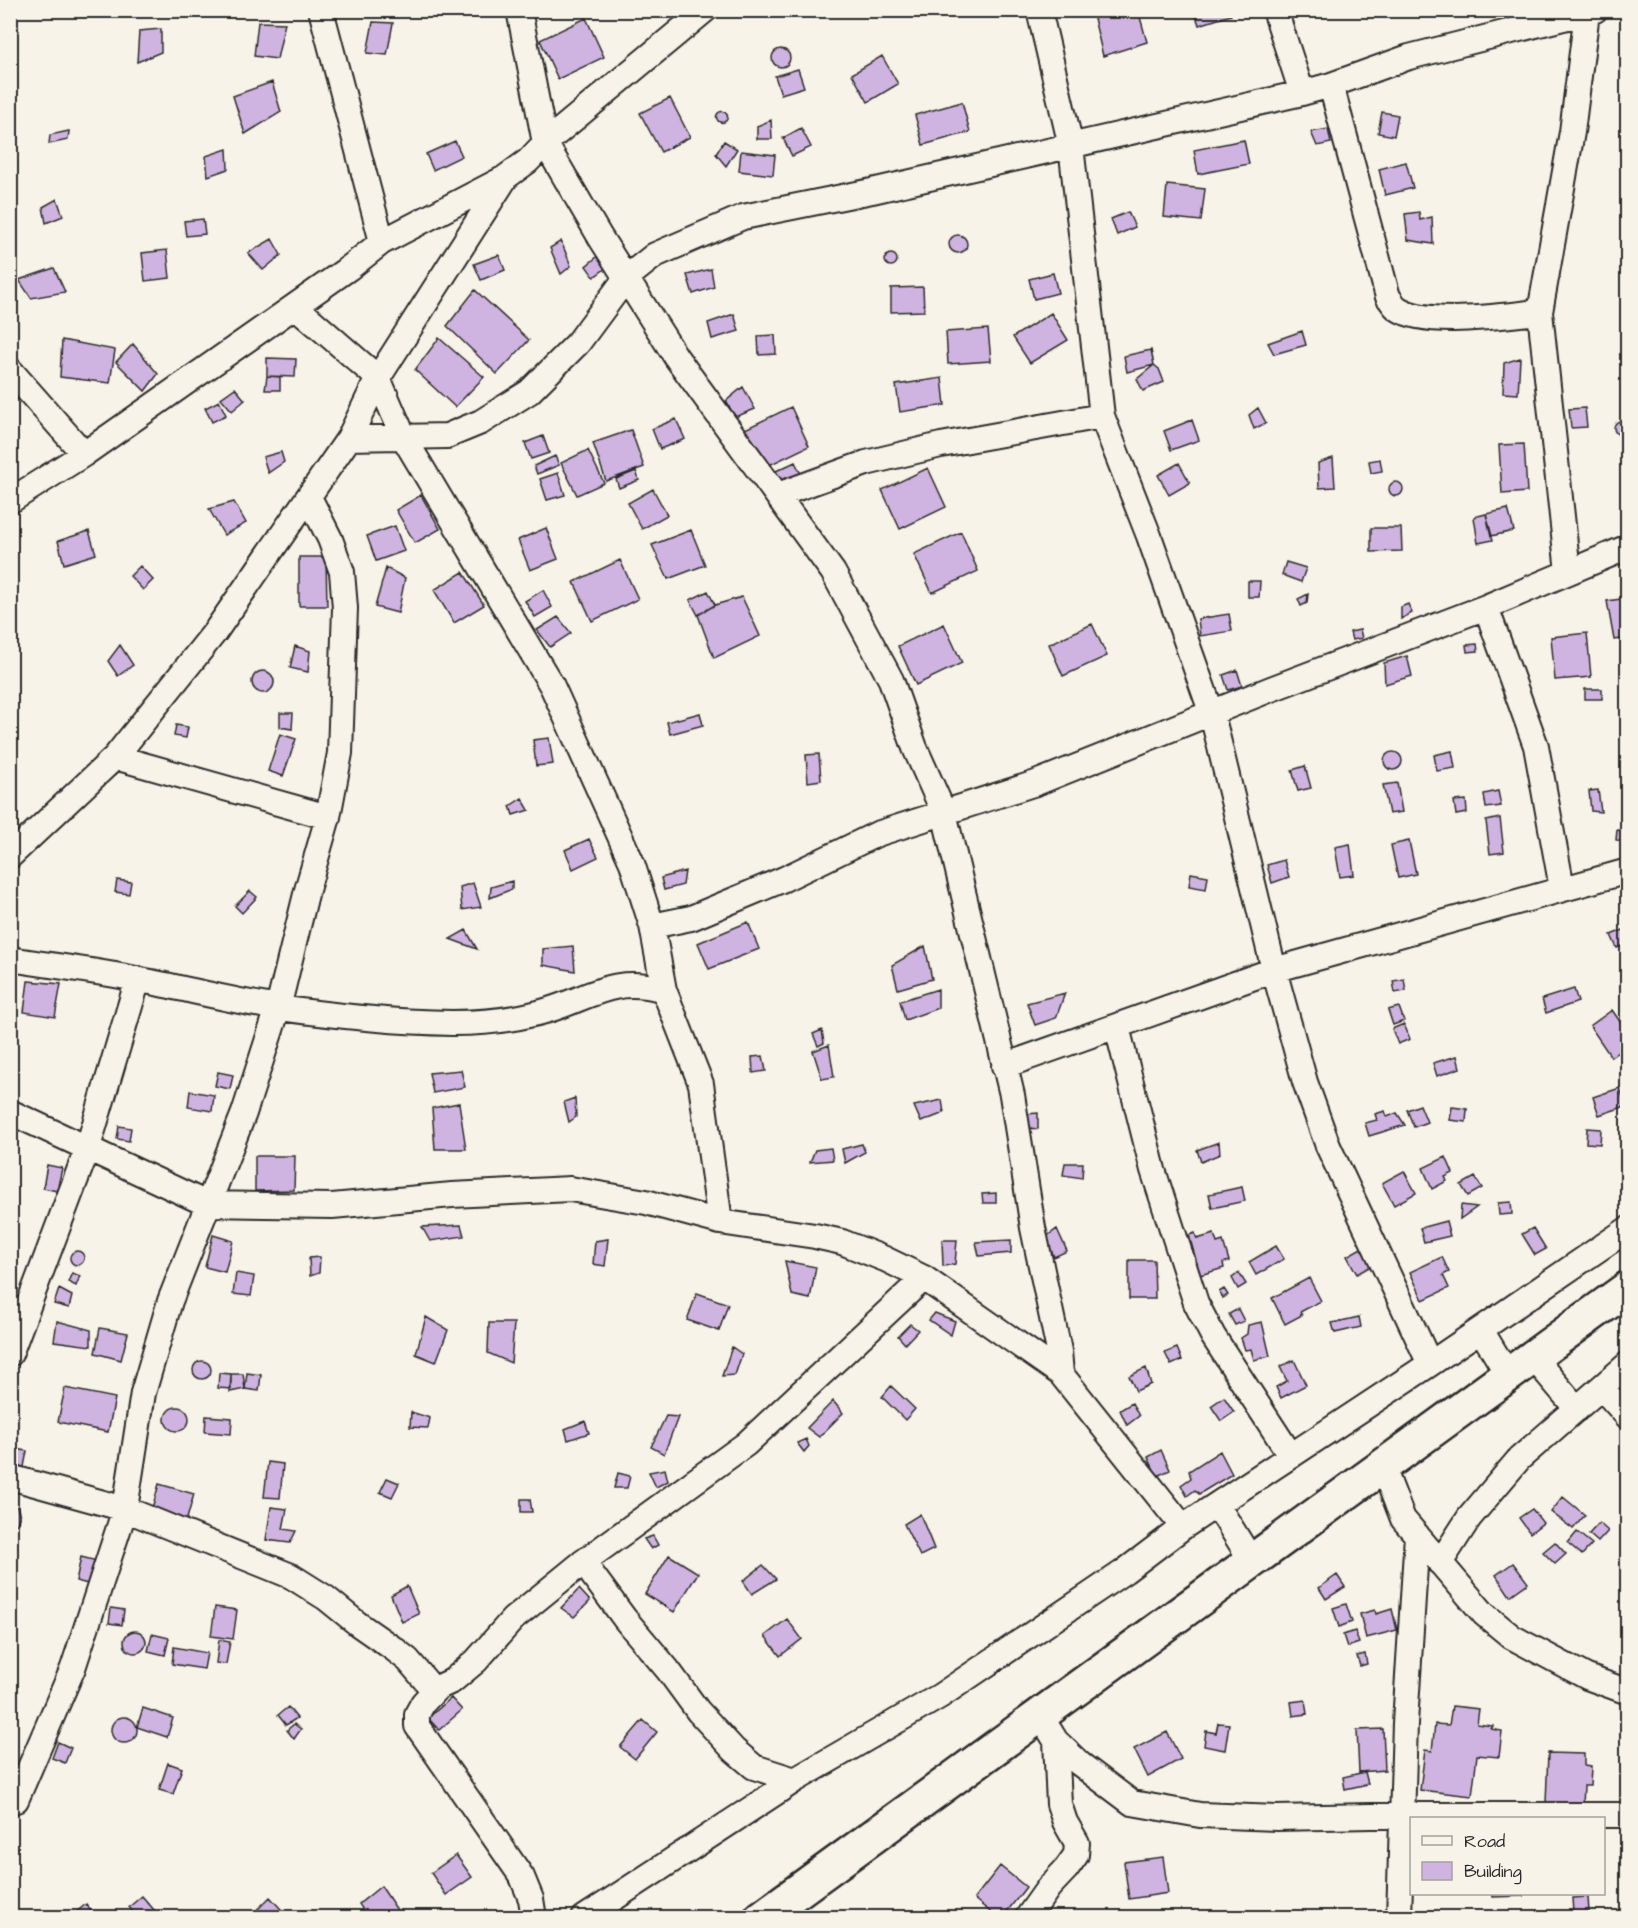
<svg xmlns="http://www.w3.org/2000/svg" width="1638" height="1928" font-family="'Architects Daughter',sans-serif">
	<rect width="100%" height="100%" fill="#f7f3e8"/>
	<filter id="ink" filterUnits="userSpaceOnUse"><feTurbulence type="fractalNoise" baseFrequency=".0167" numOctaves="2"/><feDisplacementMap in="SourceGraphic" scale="12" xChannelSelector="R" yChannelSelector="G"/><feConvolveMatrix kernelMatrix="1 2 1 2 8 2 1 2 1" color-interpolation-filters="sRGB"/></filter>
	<g filter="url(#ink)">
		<path fill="#cfb4e1" stroke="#2b2b2b" stroke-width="1.5" d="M1092,10H1138L1147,42L1103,56Z
			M1194,10H1229L1231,15L1199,25Z
			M586,18L604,57L558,79L540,40Z
			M258,22L285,23L277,59L254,56Z
			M373,22L393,23L387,55L367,53Z
			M161,29V52L137,62L139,31Z
			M772 58a9 9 0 1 1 18 0a9 9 0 1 1-18 0Z
			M882,56L898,84L868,102L852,74Z
			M798,69L804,87L781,94L775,76Z
			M272,82L281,112L245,134L233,96Z
			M670,98L690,137L661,152L640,113Z
			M962,102L970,132L923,145L915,115Z
			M716.5 117a5.5 5.5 0 1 1 11 0a5.5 5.5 0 1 1-11 0Z
			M1382,112L1398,115L1394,136L1378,133Z
			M771,120L772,139H757V126Z
			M11,123L16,151L10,152V123Z
			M801,128L811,147L792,156L783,138Z
			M1328,129L1331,143L1317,146L1311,132Z
			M69,131L68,140L49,144L50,135Z
			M1244,140L1249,164L1198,174L1194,150Z
			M455,141L462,156L433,170L426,154Z
			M724,141L737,149L726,166L716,154Z
			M227,149L228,169L208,176L206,156Z
			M741,151L775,155L773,175L739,171Z
			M1625,157L1628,158V187L1623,186Z
			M1406,162L1413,188L1385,195L1379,169Z
			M1167,185L1205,189L1201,221L1164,217Z
			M57,199L63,216L46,223L43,207Z
			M1128,212L1135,227L1117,235L1111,219Z
			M1419,212L1420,220L1432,217L1433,244L1408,240L1405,214Z
			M203,219L205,234L186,236L184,221Z
			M949 244a9 9 0 1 1 18 0a9 9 0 1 1-18 0Z
			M272,239L281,255L263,270L248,253Z
			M561,241L571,266L561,274L550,248Z
			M10,242L18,261L10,264Z
			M167,250L170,278L145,281L142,253Z
			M885 260a6 6 0 1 1 12 0a6 6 0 1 1-12 0Z
			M499,255L505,270L481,280L474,264Z
			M598,256L606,268L594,277L586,266Z
			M54,268L65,292L31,298L19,280Z
			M711,269L714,287L693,294L687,275Z
			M1053,273L1058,293L1034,299L1029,279Z
			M923,287L924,311L891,312V288Z
			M475,290L529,340L497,374L447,326Z
			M1051,313L1068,340L1030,363L1013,337Z
			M734,314L739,331L712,339L708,323Z
			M988,329L991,361L948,364L946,332Z
			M1302,331L1306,345L1274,354L1268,343Z
			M775,335L776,354L759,355L758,336Z
			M439,338L484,377L455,407L415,370Z
			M62,340L115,350L110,383L60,377Z
			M133,344L158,374L145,391L116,362Z
			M1151,350L1154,365L1127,372L1124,356Z
			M267,358L296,359L295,377L267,376Z
			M1520,358L1518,394L1503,393L1504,363Z
			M1154,365L1159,369L1164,382L1143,391L1137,379Z
			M267,376L280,377V390H265Z
			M942,378L945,405L900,412L896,385Z
			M743,387L755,409L735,417L726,401Z
			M235,388L245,400L232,411L221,398Z
			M219,401L226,415L212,422L205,408Z
			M791,407L809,446L763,468L745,429Z
			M1258,408L1266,423L1254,429L1249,415Z
			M1585,408L1587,427L1571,428L1569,409Z
			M676,419L685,439L660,449L652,429Z
			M1192,420L1199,440L1171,450L1164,431Z
			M1614 428a7 7 0 1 1 14 0a7 7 0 1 1-14 0Z
			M631,430L644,467L606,481L593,443Z
			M543,436L549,453L531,459L525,443Z
			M1524,444L1527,492L1502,494L1499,445Z
			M588,450L604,483L577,495L561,463Z
			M281,452L284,462L268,473L263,457Z
			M555,456L559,465L537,474L534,466Z
			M1333,458L1335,487L1319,488L1318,463Z
			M1380,459L1382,471L1371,473L1369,461Z
			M795,462L801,474L781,484L776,471Z
			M1179,463L1190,483L1169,495L1158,475Z
			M928,468L946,507L900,529L882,490Z
			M636,471L639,480L619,488L616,479Z
			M558,473L565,495L547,500L540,479Z
			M1389 489a7 7 0 1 1 14 0a7 7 0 1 1-14 0Z
			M653,489L667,515L642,529L628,503Z
			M421,495L440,529L415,543L396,510Z
			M234,502L246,523L224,535L209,509Z
			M1508,509L1514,531L1491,536L1486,514Z
			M1486,514L1493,540L1478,543L1474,517Z
			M395,526L404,551L376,561L367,536Z
			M546,528L558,559L530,570L518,540Z
			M1371,528H1401L1402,551L1371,552Z
			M691,530L705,565L668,579L652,545Z
			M89,531L96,554L64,564L58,541Z
			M961,532L978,571L932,593L914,554Z
			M299,557H326L327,606H299Z
			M620,560L638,599L592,621L574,582Z
			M1286,562L1306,568L1301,582L1282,575Z
			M140,566L153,580L143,590L130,576Z
			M386,568L405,578L398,613L375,607Z
			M463,572L484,605L454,623L434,590Z
			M1248,581H1260L1259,597H1248Z
			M543,590L552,607L535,617L525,601Z
			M708,591L715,605L698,615L690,600Z
			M1308,594L1307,603L1301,606L1298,599Z
			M742,597L760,636L714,658L698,615L715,605Z
			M1628,598V638L1614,640L1607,601Z
			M1408,604L1412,613L1401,619V607Z
			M1229,614L1232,631L1200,636L1198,619Z
			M558,617L571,633L550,647L537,630Z
			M944,624L962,663L916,685L898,646Z
			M1092,624L1107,656L1063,676L1049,644Z
			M1360,630L1362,638L1352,640L1350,632Z
			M1587,633L1591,677L1555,680L1551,637Z
			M1477,644L1478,651L1467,652L1466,645Z
			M120,645L133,665L118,676L108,661Z
			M295,646L310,651L308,672L290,668Z
			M1407,656L1412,676L1385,684L1384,663Z
			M1237,670L1242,686L1228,690L1223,675Z
			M252 682a11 11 0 1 1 22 0a11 11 0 1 1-22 0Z
			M1585,689H1602V699H1585Z
			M280,713H293L292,729L280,727Z
			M700,713L703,725L670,734L667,722Z
			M176,725L188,727L186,738L174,736Z
			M280,734L296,739L283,776L268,771Z
			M549,738L553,764L536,766L533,740Z
			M1452,751L1455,768L1437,771L1434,755Z
			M1384 761a9 9 0 1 1 18 0a9 9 0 1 1-18 0Z
			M819,754L821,780L808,782L806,755Z
			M1305,766L1311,788L1298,791L1292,770Z
			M1397,783L1402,812L1389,814L1383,785Z
			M1598,790L1601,812L1591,811L1589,791Z
			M1498,791L1501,806L1486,808L1484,794Z
			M522,798L529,810L513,815L510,806Z
			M1466,800L1467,813L1456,815L1454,801Z
			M1500,818L1504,852L1490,854L1486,821Z
			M1617,830L1628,832V842L1616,840Z
			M589,839L598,857L573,869L565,850Z
			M1409,841L1416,874L1398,878L1391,845Z
			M1350,844L1354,875L1340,877L1335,847Z
			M1284,860L1289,877L1272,883L1267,865Z
			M685,871L683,885L664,890L661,878Z
			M1191,873L1208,876L1206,889L1189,886Z
			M117,880L131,882L129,894L115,892Z
			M512,881V889L490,898L491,887Z
			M473,883L481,907L462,910L460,887Z
			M250,891L257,897L242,913L235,906Z
			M748,922L759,949L709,969L698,943Z
			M1628,928V944L1617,948L1611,935Z
			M466,930L477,949L450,939Z
			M573,946L575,971L543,965V949Z
			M925,946L932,979L898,989L892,965Z
			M1404,979L1406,991L1395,993L1393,981Z
			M28,981L61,984L55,1017L24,1012Z
			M938,989V1008L905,1020L900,1001Z
			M1574,989L1578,1002L1546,1013L1542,999Z
			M1065,993L1056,1018L1035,1025L1027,1003Z
			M1399,1007L1404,1021L1393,1025L1388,1010Z
			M1612,1010L1628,1033V1045L1611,1057L1590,1026Z
			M1404,1024L1410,1039L1398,1044L1392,1029Z
			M822,1030L824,1043L818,1046L813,1034Z
			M829,1045L834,1077L822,1079L813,1051Z
			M763,1056L766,1071L753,1073L752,1057Z
			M1457,1056L1460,1068L1437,1076L1433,1063Z
			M461,1070L465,1087L433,1093L429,1073Z
			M218,1072L233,1075L230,1089L215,1086Z
			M1620,1088L1626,1106L1599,1115L1593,1097Z
			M190,1091L214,1095L212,1111L188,1107Z
			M575,1098L576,1117L569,1122L564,1102Z
			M942,1100L944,1113L921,1122L914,1106Z
			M459,1103L466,1149H435L432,1108Z
			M1420,1105L1427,1122L1414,1127L1407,1110Z
			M1452,1107L1467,1109L1466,1122L1450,1120Z
			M1385,1111L1387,1117L1397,1113L1405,1125L1369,1136L1365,1123L1377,1120L1375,1114Z
			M1038,1113V1129L1028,1128L1026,1114Z
			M119,1126L131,1128L129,1141L117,1139Z
			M1587,1128L1601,1129L1600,1144L1586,1143Z
			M1219,1142L1220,1154L1201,1162L1197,1150Z
			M862,1144L865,1152L845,1163L842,1149Z
			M831,1148L833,1160L810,1162L815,1150Z
			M255,1156H295L294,1190L255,1191Z
			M1446,1157L1453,1173L1445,1177L1447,1181L1432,1189L1423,1168Z
			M1065,1163H1083L1082,1178L1063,1175Z
			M47,1165L62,1168L57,1191L43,1188Z
			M1404,1171L1416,1193L1394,1205L1382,1183Z
			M1475,1177L1482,1188L1468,1196L1461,1185Z
			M1242,1187L1245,1201L1212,1208L1209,1194Z
			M996,1193V1203H983L982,1194Z
			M1511,1202L1512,1214L1499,1215L1498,1203Z
			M1461,1205L1477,1207L1460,1219Z
			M10,1220L15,1221L14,1231H10Z
			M1446,1221L1450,1236L1424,1242L1420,1228Z
			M461,1225L464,1236L430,1241L422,1227Z
			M1533,1228L1546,1249L1535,1255L1522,1234Z
			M1057,1229L1067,1251L1054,1257L1046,1237Z
			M1195,1233L1197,1239L1214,1234L1217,1243L1223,1241L1229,1261L1223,1263L1224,1268L1200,1275L1189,1235Z
			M213,1235L233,1241L225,1272L205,1267Z
			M608,1239L605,1266L593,1264L595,1241Z
			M942,1240H957L955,1264L943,1266Z
			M1011,1240V1253L979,1256L976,1242Z
			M1276,1246L1284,1259L1256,1275L1249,1262Z
			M1361,1248L1371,1266L1357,1274L1347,1256Z
			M70 1258a7 7 0 1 1 14 0a7 7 0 1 1-14 0Z
			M320,1257L319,1273L310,1276L309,1258Z
			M1442,1257L1449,1272L1443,1275L1449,1288L1423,1300L1410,1272Z
			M1129,1260H1154L1155,1299H1129Z
			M785,1261L816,1267L810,1299L792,1295Z
			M72,1273L80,1276L76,1286L68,1282Z
			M236,1273L254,1276L251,1296L233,1294Z
			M1239,1273L1246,1284L1238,1289L1232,1278Z
			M1309,1278L1321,1301L1300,1312L1302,1315L1285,1324L1272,1298Z
			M59,1289L72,1296L69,1308L54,1304Z
			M1224,1289L1228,1295L1223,1298L1219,1292Z
			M697,1293L728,1304L719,1331L687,1320Z
			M1238,1309L1244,1321L1235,1325L1229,1314Z
			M935,1313L955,1321L951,1335L929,1320Z
			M426,1317L448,1330L436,1362L416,1354Z
			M1359,1317L1361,1327L1335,1333L1332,1323Z
			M57,1321L91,1330V1346L54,1341Z
			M1262,1322L1270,1356L1254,1360L1251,1349L1245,1350L1241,1338L1247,1334L1248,1325Z
			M489,1323H514L511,1363L488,1353Z
			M910,1324L918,1330L905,1344L898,1336Z
			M100,1328L128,1333L121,1360L95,1353Z
			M732,1347L742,1354L735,1375L722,1376Z
			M1177,1348L1182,1360L1171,1365L1165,1353Z
			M1294,1360L1306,1385L1281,1398L1276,1387L1287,1381L1280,1367Z
			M193 1370a9 9 0 1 1 18 0a9 9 0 1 1-18 0Z
			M1146,1368L1151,1384L1136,1391L1129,1376Z
			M219,1373L231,1374V1389L218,1388Z
			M247,1373L261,1375L259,1391L245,1389Z
			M231,1374H243L245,1389L230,1392Z
			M891,1386L915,1409L905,1420L882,1397Z
			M65,1388L115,1398L108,1432L58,1422Z
			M1224,1397L1234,1412L1221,1421L1211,1406Z
			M833,1401L843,1413L819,1437L807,1428Z
			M1132,1403L1139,1416L1127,1425L1120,1410Z
			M165 1419a12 12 0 1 1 24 0a12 12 0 1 1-24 0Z
			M411,1412L430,1418L428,1428L410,1427Z
			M206,1416L232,1418L231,1434L205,1432Z
			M666,1416L678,1417L664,1454L651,1447Z
			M585,1421L589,1433L568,1440L565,1429Z
			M806,1439L809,1446L804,1452L797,1443Z
			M10,1448L27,1451L24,1467L10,1465Z
			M1161,1450L1170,1470L1157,1476L1148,1457Z
			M1220,1451L1232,1474L1199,1494L1195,1490L1187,1496L1181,1485L1191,1478L1189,1471Z
			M268,1462L283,1464L280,1498L264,1497Z
			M665,1469L668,1481L656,1487L649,1472Z
			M618,1473L630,1476L627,1488H614Z
			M387,1478L399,1483L392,1497L380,1492Z
			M159,1484L194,1494L186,1522L151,1512Z
			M1563,1497L1585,1515L1573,1529L1551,1512Z
			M521,1499H530L532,1512H521Z
			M10,1503L17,1507L20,1515L17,1524L10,1528Z
			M271,1507L287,1509L283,1529L296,1531L290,1543L266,1540Z
			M1532,1509L1543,1523L1530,1533L1519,1518Z
			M920,1514L934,1549L920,1556L904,1524Z
			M1599,1523L1608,1531L1598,1542L1589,1534Z
			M1577,1532L1592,1544L1582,1555L1568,1543Z
			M653,1536L658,1545L651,1549L644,1539Z
			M1555,1542L1566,1554L1555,1564L1543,1552Z
			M669,1555L698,1573L674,1612L645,1594Z
			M81,1557L97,1561L92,1585L76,1581Z
			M1513,1563L1528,1583L1510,1596L1496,1575Z
			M763,1565L776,1579L752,1594L743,1581Z
			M1337,1575L1345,1587L1326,1599L1319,1588Z
			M407,1586L419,1614L402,1622L391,1595Z
			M579,1589L590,1601L574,1617L561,1608Z
			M1346,1604L1352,1622L1339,1627L1333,1608Z
			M215,1607L237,1610L233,1639L211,1636Z
			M111,1608L124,1610L122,1625L109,1623Z
			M1392,1609L1397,1630L1366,1638L1360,1614L1375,1610L1376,1614Z
			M787,1619L802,1639L780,1656L765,1636Z
			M10,1627L17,1632L10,1641Z
			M1355,1631L1359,1643L1347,1647L1343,1635Z
			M124 1642a11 11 0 1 1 22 0a11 11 0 1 1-22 0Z
			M152,1634L169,1638L165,1655L148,1651Z
			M219,1640L230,1642L226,1664L216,1663Z
			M174,1647L207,1653L204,1669L172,1664Z
			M1365,1654L1367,1664L1360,1666L1357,1656Z
			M451,1698L462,1710L439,1730L428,1718Z
			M1305,1700L1307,1714L1293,1716L1291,1702Z
			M1452,1706L1479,1709L1477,1724L1493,1726L1491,1729L1502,1731L1499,1757L1477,1755L1472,1796L1420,1790L1425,1750L1432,1751L1435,1724L1449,1725Z
			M288,1707L297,1718L286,1725L278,1715Z
			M143,1708L173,1718L167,1737L137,1727Z
			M111 1730a13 13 0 1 1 26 0a13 13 0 1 1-26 0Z
			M643,1720L657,1732L635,1759L620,1747Z
			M1218,1723L1229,1724L1225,1750L1204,1746L1206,1731L1216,1733Z
			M294,1724L301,1729L294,1739L287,1730Z
			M1383,1729L1385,1770L1359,1772L1357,1730Z
			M1167,1732L1181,1759L1148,1777L1134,1749Z
			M58,1742L71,1748L65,1763L52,1758Z
			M1548,1753L1584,1754V1765L1591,1766L1590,1786H1584L1583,1805L1546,1803Z
			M168,1763L182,1768L173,1794L159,1790Z
			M1365,1772L1368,1784L1345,1789L1343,1777Z
			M456,1855L472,1877L446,1895L431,1873Z
			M1163,1857L1168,1893L1129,1899L1124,1862Z
			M1000,1866L1026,1887L1002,1918H998L974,1899Z
			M381,1886L397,1910L385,1918H368L359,1904Z
			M1493,1894H1523V1896L1493,1897Z
			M142,1896L161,1918H138L129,1907Z
			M270,1897L289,1918H249Z
			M1588,1897L1589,1912L1573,1913L1572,1898Z
			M86,1904L96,1918H69Z"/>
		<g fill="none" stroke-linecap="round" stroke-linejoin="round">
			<defs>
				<path id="street" d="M321,10L382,242
					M519,10L545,143L600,237L676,357L833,572L891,680L915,748L944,813L1012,1095L1033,1228L1059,1351L1061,1374
					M1039,10L1071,146L1102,416L1149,536L1212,714L1274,970L1305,1082L1328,1146L1430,1364
					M1275,10L1302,93
					M1331,85L1388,297C1391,300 1394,306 1397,308C1426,328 1506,315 1540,312
					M295,306L378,378L404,438L552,686L632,863L652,926L664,990L701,1084L720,1222
					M10,370L84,454
					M349,438L447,436L481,422L529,392L578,343L626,278L655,255L743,217L872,191L1302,93L1331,85L1409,57L1595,10
					M778,495L866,463L941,445L1102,416
					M10,501L84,454L349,268L382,242L505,178
					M1568,572L1540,312L1572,132L1587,12
					M1486,607L1536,746L1562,888
					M115,757L328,817
					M10,856L115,757L215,632L349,438L378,378L506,177L528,161L545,143L705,10
					M652,926L691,918L784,879L877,834L1036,783L1271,689L1486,607L1628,547
					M10,959C54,966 98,971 141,980C187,989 233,1001 279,1008C336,1016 394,1022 452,1023C480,1023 511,1020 538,1013C587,1001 610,974 664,990
					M1117,1027L1153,1170L1196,1303L1213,1336L1291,1456
					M1004,1066L1274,970L1628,871
					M10,1112L207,1204L332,1206L452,1195L570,1189L646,1202L720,1222L815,1236L842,1242L885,1259L924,1278L1061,1374L1183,1527
					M1481,1330L1508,1375
					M10,1354L88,1147L138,979
					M1533,1357L1577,1409
					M1602,1388L1628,1417
					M1382,1465L1403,1519L1484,1614L1512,1637L1587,1677L1628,1692
					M10,1477L125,1509L291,1576L326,1598L358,1624L394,1649L408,1660L431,1687L437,1688
					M1217,1505L1251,1560
					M583,1562L625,1619L668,1670L698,1711L734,1750L754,1767L795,1780
					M1440,1563L1469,1518L1519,1459L1628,1364
					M1040,1715L1056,1741L1080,1764L1132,1803L1200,1815L1277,1818L1417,1815H1628
					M10,1798L16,1800L73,1668L125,1509L143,1393L170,1301L244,1113L278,1008L307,890L328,817L340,753L345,608L342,572L330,539L309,497
					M534,1918L531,1899L522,1877L417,1726V1714L423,1703L437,1688L452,1681L476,1661L513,1619L583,1562L746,1444L924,1278
					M584,1918L795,1780L940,1696L1125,1571L1183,1527L1430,1364L1628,1229
					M1027,1918L1049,1887L1066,1869L1076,1855L1077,1843L1065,1822L1059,1804L1056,1741
					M1399,1918L1405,1723L1417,1535"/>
				<path id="secondary" d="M761,1918L1628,1288"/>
			</defs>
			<use href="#street" stroke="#2b2b2b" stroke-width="28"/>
			<use href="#secondary" stroke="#2b2b2b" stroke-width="38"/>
			<use href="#street" stroke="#f7f3e8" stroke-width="24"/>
			<use href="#secondary" stroke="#f7f3e8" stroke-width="33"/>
		</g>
	</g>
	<rect width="1638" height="1928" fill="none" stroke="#f7f3e8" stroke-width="36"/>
	<rect x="18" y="18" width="1602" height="1892" fill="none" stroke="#2b2b2b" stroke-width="2" filter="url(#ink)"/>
	<rect x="1410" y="1817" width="195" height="78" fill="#f7f3e8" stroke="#a5a39c" stroke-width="1.5"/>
	<rect x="1422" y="1836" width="30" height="9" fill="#f7f3e8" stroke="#a5a39c" stroke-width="1.5"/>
	<text x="1464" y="1847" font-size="18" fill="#2b2b2b">Road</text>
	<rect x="1422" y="1862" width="30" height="18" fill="#cfb4e1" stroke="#a5a39c" stroke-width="1.5"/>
	<text x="1464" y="1877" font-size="18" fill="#2b2b2b">Building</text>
</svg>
